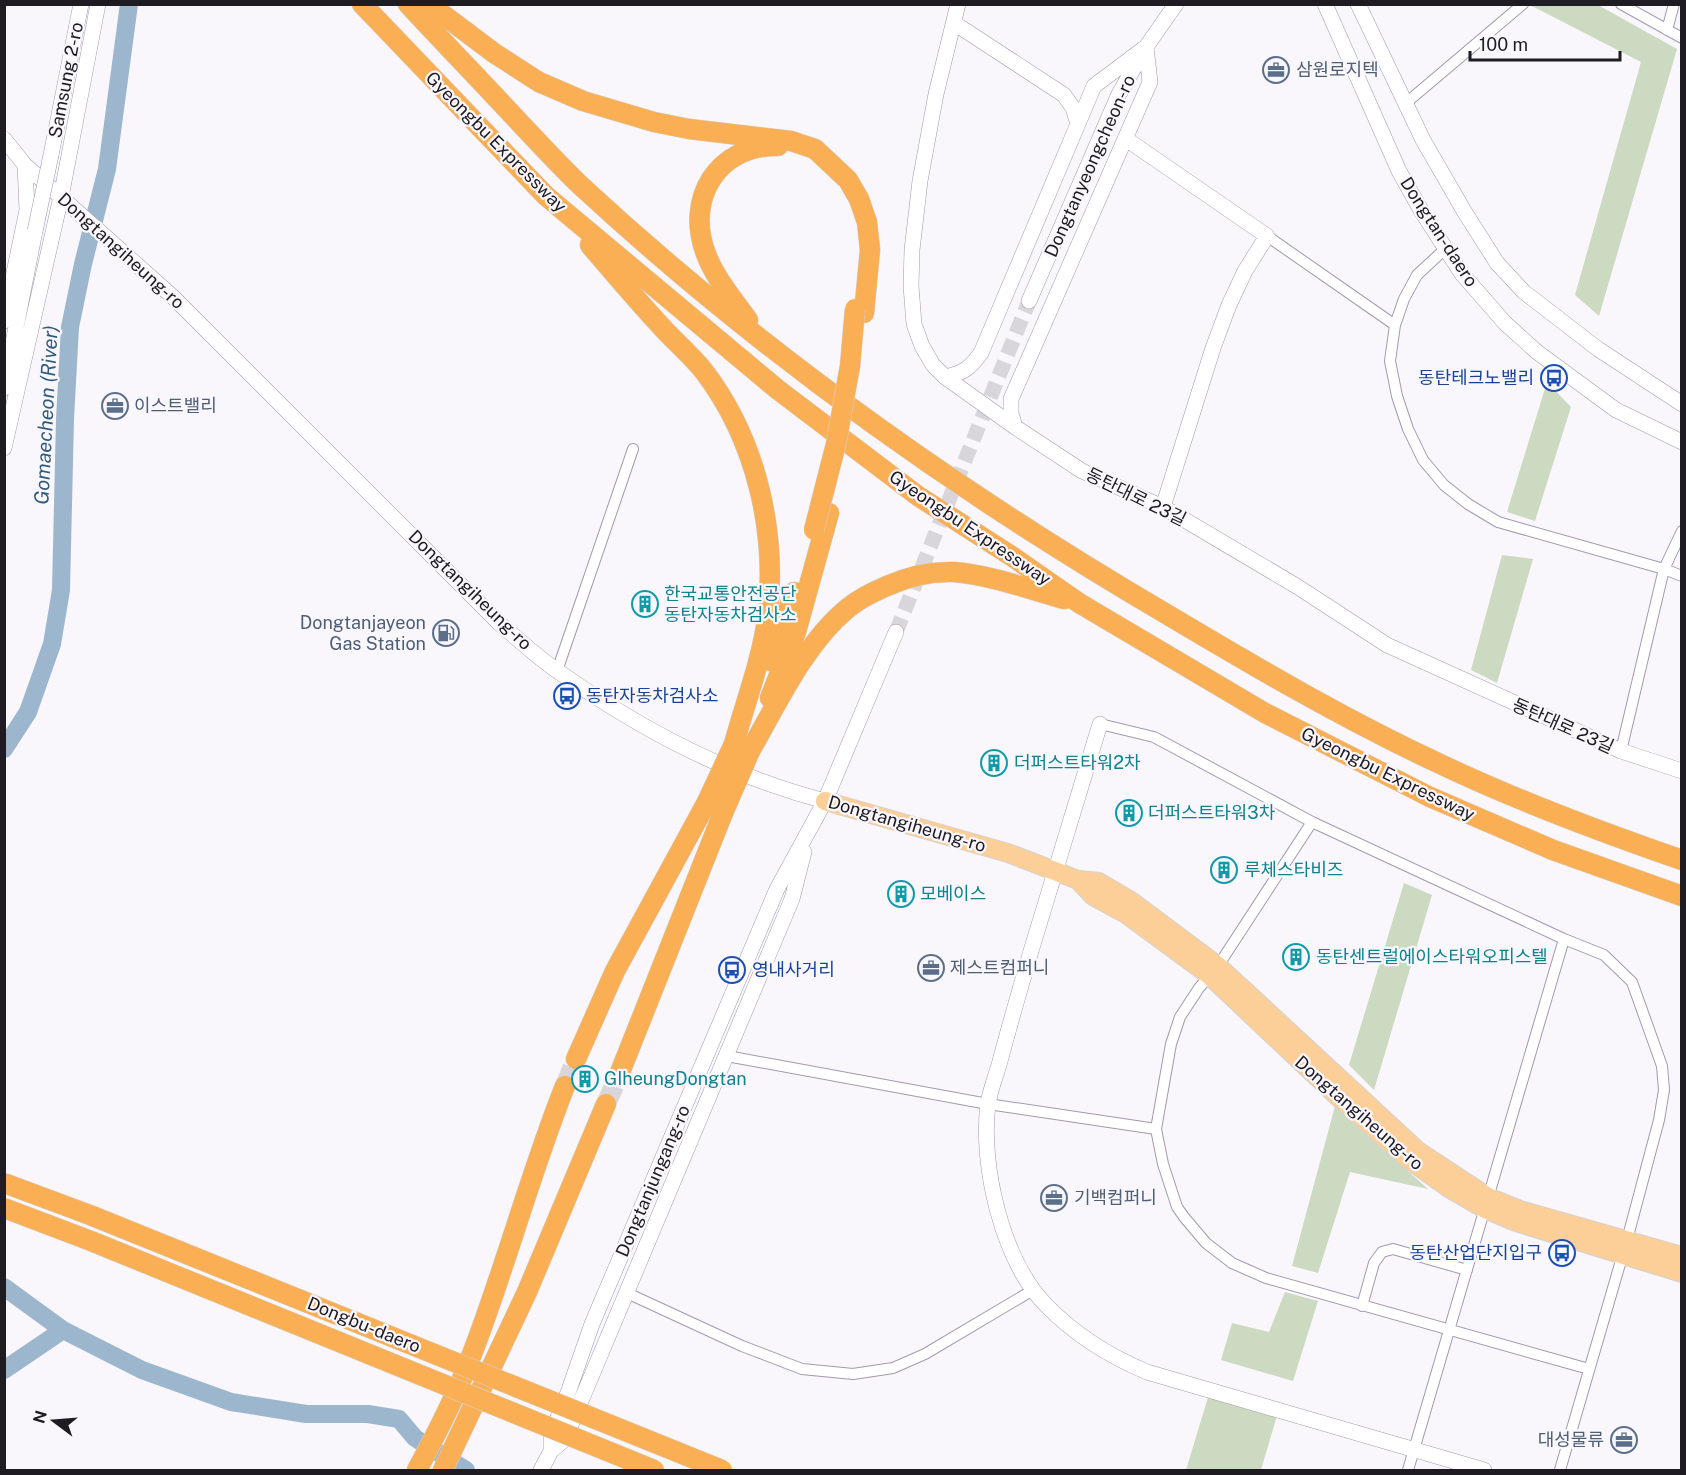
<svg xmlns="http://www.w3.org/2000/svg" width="1686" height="1475" font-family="'Public Sans','Noto Sans KR',sans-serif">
	<rect width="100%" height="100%" fill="#f9f7fc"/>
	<path fill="#cbdac0" d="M1530,5H1598L1677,49L1599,316L1575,295L1641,62Z
		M1547,382L1571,407L1535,521L1507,512Z
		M1502,555L1533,559L1497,683L1471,670Z
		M1404,883L1432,895L1374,1090L1349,1065Z
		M1335,1106L1428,1189L1350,1172L1318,1273L1292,1266Z
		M1285,1292L1318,1301L1293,1381L1221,1360L1232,1323L1269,1332Z
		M1209,1394L1278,1412L1261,1470H1186Z"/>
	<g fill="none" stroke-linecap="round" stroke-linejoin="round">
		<path stroke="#9cb6cd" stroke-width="18" d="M4,749L28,712L52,644L61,590L65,419L70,327L83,264L107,169L129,4
			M4,1287L63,1330L142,1370L231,1402L306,1414H368L399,1419L415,1438L466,1470
			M4,1370L63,1330"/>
		<path stroke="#d8d6db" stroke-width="15" stroke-dasharray="15 8" stroke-linecap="butt" d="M896,632L1029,301"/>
		<path stroke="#d8d6db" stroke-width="20" stroke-dasharray="20 10" stroke-linecap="butt" d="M565,1086L576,1059
			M606,1104L619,1075"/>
		<defs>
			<path id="street" d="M1621,4L1682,38
				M1667,30L1674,4
				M1406,103L1523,4
				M1267,236L1395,325L1404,299L1417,275L1445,249
				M1395,325L1390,361L1397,396L1408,429L1423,460L1444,485L1468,504L1498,522L1664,569L1682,576
				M557,671L633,449
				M1100,724L1154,737L1312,822L1564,939L1604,955L1632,982L1662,1066L1664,1090L1659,1120L1627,1240L1560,1470
				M1621,751L1664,569L1682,531
				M1312,822L1218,966L1199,988L1180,1017L1171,1044L1156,1129L1163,1164L1177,1207L1184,1217L1206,1243L1232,1263L1266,1278L1589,1369
				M727,1056L988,1104L1156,1129
				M627,1293L742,1346L802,1369L853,1374L893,1368L925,1354L1033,1290
				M1362,1306L1374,1263L1382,1252L1393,1249L1467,1270
				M1408,1470L1564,939"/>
			<path id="secondary" d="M958,4L936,94L920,181L912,250L911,286L914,324L922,346L933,365L945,377L1015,427L1082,471L1163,507L1298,587L1387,645L1621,751L1682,771
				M1325,4L1399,171L1422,212L1462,274L1505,323L1537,352L1616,410L1682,442
				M1358,4L1423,140L1464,211L1497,263L1524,292L1598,349L1682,404
				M954,23L1064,95L1073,108L1078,124
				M4,139L25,165L173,297L499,623C518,639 538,658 559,672C640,729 728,776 825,801
				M1126,139L1267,236L1245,271L1229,305L1213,348L1163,507
				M51,155L81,4
				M1029,301L1119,94L1146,47L1176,4
				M4,321L27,210L25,165
				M945,377C964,373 970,368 981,353L1094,86L1146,47
				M4,388L35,231
				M1015,427L1011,413V399L1150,82L1146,47
				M4,448L61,197L98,4
				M1100,724C1077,800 1054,875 1031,951C1020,989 1009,1027 999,1065C995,1078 990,1091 988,1104C980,1165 1002,1260 1046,1305C1075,1335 1109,1356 1147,1372L1484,1470
				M551,1451V1435L569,1390L592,1324L777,889L825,801L896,632
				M541,1470L551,1451L565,1439L792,899L804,852"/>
			<path id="primary" d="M825,801L1008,853L1078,880L1099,882L1131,901L1218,966L1418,1151L1488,1197L1520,1210L1682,1256
				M1078,880L1093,896L1126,914L1209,975L1335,1094L1408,1159L1447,1187L1485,1209L1516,1222L1682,1273"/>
			<path id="highway" d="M362,4L546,196L777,389L918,496L1013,557L1079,603L1265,713L1430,797L1553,850L1682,896
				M408,4C445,44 483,83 520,123C540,144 559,165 580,185C757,349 955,490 1163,612C1252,665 1342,718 1436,762C1515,800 1598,831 1682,860
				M429,4L494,53L539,82L583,101L654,122L689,129L791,141L815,149L848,180L859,199L867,222L870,250L864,313
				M590,245C613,272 635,298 659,324C673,340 690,354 703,370C757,440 778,534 767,620C761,662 745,703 734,744
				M748,320C733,299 715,278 706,254C685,199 717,145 778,146
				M771,661L794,592
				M770,698L796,632L829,513
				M750,751C777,704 805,643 848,608C860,598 873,592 887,586C909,576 930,571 954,572C991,575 1028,589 1064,599
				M576,1059L615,971L707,802
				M619,1075L723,813
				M417,1470C437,1433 457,1394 472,1354C506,1266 530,1174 565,1086
				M443,1470L527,1292L606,1104"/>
		</defs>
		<use href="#street" stroke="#a399af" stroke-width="12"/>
		<use href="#secondary" stroke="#a399af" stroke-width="16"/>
		<use href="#primary" stroke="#d2d1d3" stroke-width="20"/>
		<use href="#highway" stroke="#d2d1d3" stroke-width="21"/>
		<use href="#street" stroke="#fff" stroke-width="10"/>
		<use href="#secondary" stroke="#fff" stroke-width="15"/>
		<use href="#primary" stroke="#fccf98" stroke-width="18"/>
		<use href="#highway" stroke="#faaf54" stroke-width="20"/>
		<defs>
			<path id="secondary-bridge" d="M35,231L51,155"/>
			<path id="highway-bridge" d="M814,530L836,444L850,366L855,309
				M707,802L734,744
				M723,813L750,751
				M4,1183L90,1215L722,1470
				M4,1208L91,1241L654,1470"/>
		</defs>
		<use href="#secondary-bridge" stroke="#a399af" stroke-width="16" stroke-linecap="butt"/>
		<use href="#highway-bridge" stroke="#d2d1d3" stroke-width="21" stroke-linecap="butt"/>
		<use href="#secondary-bridge" stroke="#fff" stroke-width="15"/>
		<use href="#highway-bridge" stroke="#faaf54" stroke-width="20"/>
	</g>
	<defs>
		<symbol id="office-ring" viewBox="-11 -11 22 22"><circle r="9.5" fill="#f9f7fc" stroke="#5c6f8a" stroke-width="1.5"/><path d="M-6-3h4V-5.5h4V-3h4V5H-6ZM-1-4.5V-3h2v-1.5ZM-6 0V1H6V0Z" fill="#5c6f8a"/></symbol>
		<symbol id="bus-ring" viewBox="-11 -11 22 22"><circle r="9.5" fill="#f9f7fc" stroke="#1a4fb4" stroke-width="1.5"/><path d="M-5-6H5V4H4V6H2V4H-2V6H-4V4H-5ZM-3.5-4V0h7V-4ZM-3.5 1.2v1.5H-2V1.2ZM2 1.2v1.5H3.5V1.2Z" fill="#1a4fb4"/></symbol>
		<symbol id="building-ring" viewBox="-11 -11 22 22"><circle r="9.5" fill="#f9f7fc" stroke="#0f9aa8" stroke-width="1.5"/><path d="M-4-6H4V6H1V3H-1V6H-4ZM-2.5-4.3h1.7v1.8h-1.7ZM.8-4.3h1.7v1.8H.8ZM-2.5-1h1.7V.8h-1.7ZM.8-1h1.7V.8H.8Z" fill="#0f9aa8"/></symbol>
		<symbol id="fuel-ring" viewBox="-11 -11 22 22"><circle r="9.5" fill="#f9f7fc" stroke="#5c6f8a" stroke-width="1.5"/><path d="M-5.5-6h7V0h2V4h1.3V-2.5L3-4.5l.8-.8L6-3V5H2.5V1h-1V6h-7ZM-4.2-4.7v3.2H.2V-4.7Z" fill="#5c6f8a"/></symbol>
	</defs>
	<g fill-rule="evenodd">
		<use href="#office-ring" x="1261" y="55" width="30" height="30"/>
		<use href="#bus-ring" x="1539" y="363" width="30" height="30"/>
		<use href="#office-ring" x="100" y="391" width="30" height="30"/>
		<use href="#building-ring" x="630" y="589" width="30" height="30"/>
		<use href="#fuel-ring" x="431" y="618" width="30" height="30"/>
		<use href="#bus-ring" x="552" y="681" width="30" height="30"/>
		<use href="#building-ring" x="979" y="748" width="30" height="30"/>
		<use href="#building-ring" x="1114" y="798" width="30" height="30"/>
		<use href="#building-ring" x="1209" y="855" width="30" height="30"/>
		<use href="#building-ring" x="886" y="879" width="30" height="30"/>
		<use href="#building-ring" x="1281" y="942" width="30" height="30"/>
		<use href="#office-ring" x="916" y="953" width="30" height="30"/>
		<use href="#bus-ring" x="717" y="955" width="30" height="30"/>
		<use href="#building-ring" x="570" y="1064" width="30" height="30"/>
		<use href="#office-ring" x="1039" y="1183" width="30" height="30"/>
		<use href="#bus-ring" x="1547" y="1238" width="30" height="30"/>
		<use href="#office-ring" x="1609" y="1425" width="30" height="30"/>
	</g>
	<g text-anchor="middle" stroke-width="4.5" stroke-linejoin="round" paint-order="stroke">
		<g font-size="18" fill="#4e5e75" stroke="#f9f7fc" text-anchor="start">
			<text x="1296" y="76">삼원로지텍</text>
			<text x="134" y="412">이스트밸리</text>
			<text x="426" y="629" text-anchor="end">Dongtanjayeon<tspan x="426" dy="21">Gas Station</tspan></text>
			<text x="950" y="974">제스트컴퍼니</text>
			<text x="1074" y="1204">기백컴퍼니</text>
			<text x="1604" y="1446" text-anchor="end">대성물류</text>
		</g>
		<g font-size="18" fill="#1f1b23" stroke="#f9f7fc">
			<text transform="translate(66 80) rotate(-79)" y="6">Samsung 2-ro</text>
			<text transform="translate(496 142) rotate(45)" y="6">Gyeongbu Expressway</text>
			<text transform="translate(1090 166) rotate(-66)" y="6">Dongtanyeongcheon-ro</text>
			<text transform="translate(1439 232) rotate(57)" y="6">Dongtan-daero</text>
			<text transform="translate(121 251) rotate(42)" y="6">Dongtangiheung-ro</text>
			<text transform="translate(1136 497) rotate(26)" y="6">동탄대로 23길</text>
			<text transform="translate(970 528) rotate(34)" y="6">Gyeongbu Expressway</text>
			<text transform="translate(470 590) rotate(44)" y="6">Dongtangiheung-ro</text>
			<text transform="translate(1563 726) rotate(24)" y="6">동탄대로 23길</text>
			<text transform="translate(1388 774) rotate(26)" y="6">Gyeongbu Expressway</text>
			<text transform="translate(907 824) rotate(16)" y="6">Dongtangiheung-ro</text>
			<text transform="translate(1359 1113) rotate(41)" y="6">Dongtangiheung-ro</text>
			<text transform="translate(653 1181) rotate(-67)" y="6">Dongtanjungang-ro</text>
			<text transform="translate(364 1325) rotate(22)" y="6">Dongbu-daero</text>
		</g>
		<g font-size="18" fill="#164399" stroke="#f9f7fc" text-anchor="end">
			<text x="1534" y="384">동탄테크노밸리</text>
			<text x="586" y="702" text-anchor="start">동탄자동차검사소</text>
			<text x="752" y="976" text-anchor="start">영내사거리</text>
			<text x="1542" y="1259">동탄산업단지입구</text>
		</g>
		<g font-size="18" fill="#0d838f" stroke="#f9f7fc" text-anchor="start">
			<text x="664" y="600">한국교통안전공단<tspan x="664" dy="21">동탄자동차검사소</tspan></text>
			<text x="1014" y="769">더퍼스트타워2차</text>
			<text x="1148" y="819">더퍼스트타워3차</text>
			<text x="1244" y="876">루체스타비즈</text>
			<text x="920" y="900">모베이스</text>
			<text x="1316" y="963">동탄센트럴에이스타워오피스텔</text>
			<text x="604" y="1085">GIheungDongtan</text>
		</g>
		<g font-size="20" font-style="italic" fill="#305b7d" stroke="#f9f7fc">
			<text transform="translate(46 415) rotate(-87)" y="7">Gomaecheon (River)</text>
		</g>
	</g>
	<rect width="1686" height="1475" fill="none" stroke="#1f1b23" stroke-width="12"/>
	<g transform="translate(54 1421) rotate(286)" stroke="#f9f7fc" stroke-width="4.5" paint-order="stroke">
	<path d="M0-4.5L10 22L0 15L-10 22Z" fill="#1f1b23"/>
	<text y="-9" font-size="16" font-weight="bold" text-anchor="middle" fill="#1f1b23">N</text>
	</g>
	<path d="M1470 51v9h150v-9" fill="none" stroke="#1f1b23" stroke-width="3"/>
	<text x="1479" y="51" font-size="18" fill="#1f1b23" stroke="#f9f7fc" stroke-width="4.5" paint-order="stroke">100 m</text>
</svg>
